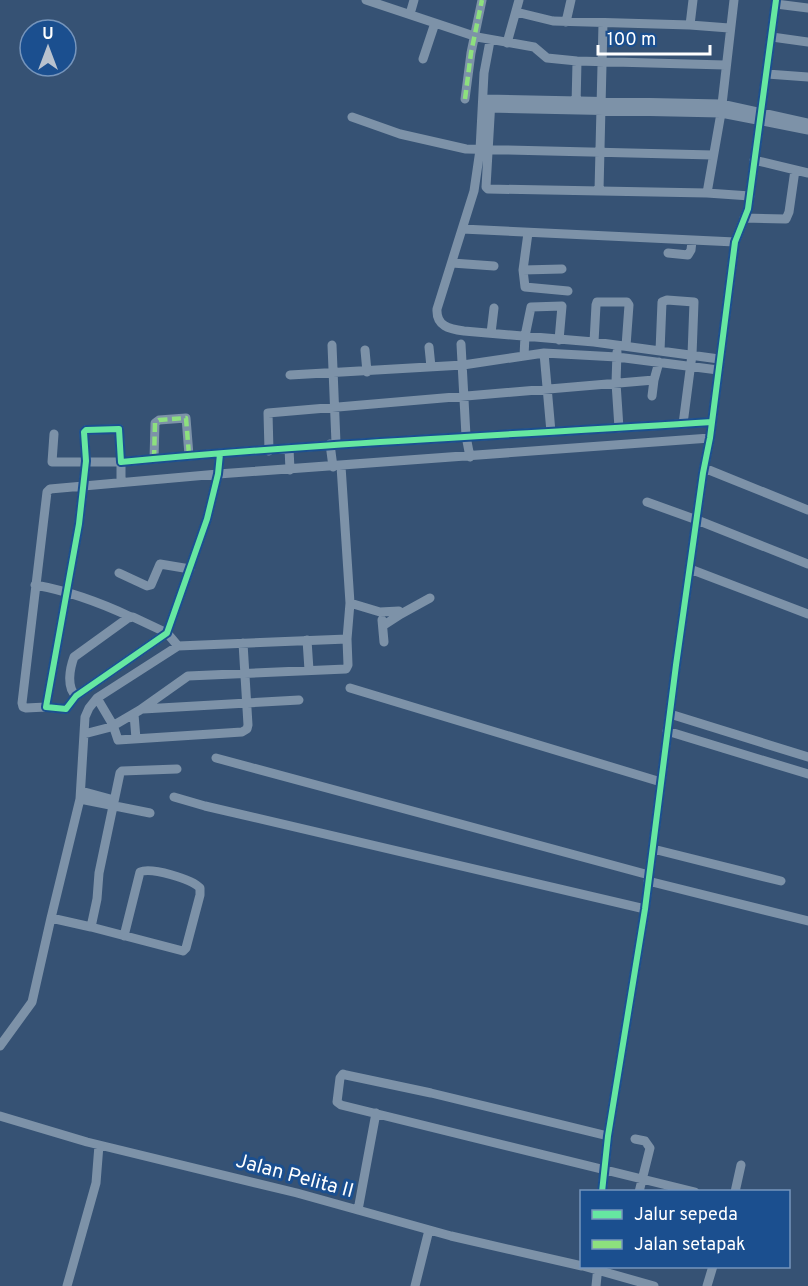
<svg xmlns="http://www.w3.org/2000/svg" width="808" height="1286" font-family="Overpass,sans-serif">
	<rect width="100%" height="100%" fill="#365274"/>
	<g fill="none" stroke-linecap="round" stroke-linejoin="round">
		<path stroke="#7d92a8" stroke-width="9" d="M366,0L477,37L534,47L547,58L577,61L725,65
			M776,4L808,8
			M516,12L553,21L690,25L729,28
			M410,14L414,0
			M566,22L571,0
			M690,25L693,0
			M772,37L808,42
			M490,41L484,73L480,150L474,191L437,309C436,326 449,329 464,331L594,342L719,359
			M507,43L519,0
			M423,59L435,23
			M767,74L808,77
			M465,99L471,53L482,0
			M486,99L721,104L808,123
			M491,100L486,187L488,189L707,193L750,196
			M576,106L577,61
			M488,108L721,113L808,130
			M352,117L400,134L466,149L713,155
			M754,160L808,173
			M599,191L603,23
			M707,193L721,113L734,0
			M744,218L786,219L789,212L795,170
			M462,229L735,242
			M528,233L523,270L525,287L568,291
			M668,253L688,255L691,250L692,241
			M452,263L494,266
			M523,270L562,269
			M491,333L494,308
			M594,342L596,305L597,302H627L629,305L626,346
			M461,344L466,436L470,457
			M332,345L336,443
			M429,347L431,367
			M365,350L367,372
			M660,351L662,302L667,300L694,302L692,355L683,424
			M617,352L616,383L619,428
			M544,353L617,357L718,370
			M524,356L525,336L531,307L562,306L559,340
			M290,375L463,365L544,353L551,432
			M652,396L654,380L659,362
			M54,434L52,462H121V482
			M330,444L333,467
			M289,448L290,470
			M269,451L268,413L654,380
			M220,454L218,474L207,519L167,633L76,696L66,709L46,707L79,524L86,461L84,432L86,430L119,429L121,462C318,443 515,435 712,422
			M154,459L155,423L159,420L186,418L189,455
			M704,468L808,510
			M647,502L697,520L808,564
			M690,569L808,614
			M119,573L147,586L151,585L160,564L190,569
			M35,585C69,591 99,602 131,617
			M350,603L380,612L399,611L401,614L384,625
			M401,614L430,598
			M382,620L384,642
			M307,640L309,670
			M350,688L661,782
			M76,696C66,687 70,668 74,657L128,618L133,617L167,633L178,646L347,639L350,603L341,466
			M97,698L113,725L118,740L242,732L247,729L248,725L243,643
			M46,707L26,708L23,707L22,703L47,492L50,489L218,474L710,438
			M143,709L299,700
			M134,714L136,739
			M670,714L808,757
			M667,731L808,774
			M84,734L111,727L140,710L188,676L346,669L348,665L347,639
			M216,758L649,875
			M81,791L114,800
			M174,797L205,806L645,909
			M150,813L80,799L85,717L89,708L97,698L178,646
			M653,849L781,881
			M648,881L808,921
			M51,918L80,799
			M91,927L183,951L186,948L200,895V888C192,879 151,867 140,872L124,936
			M0,1046L32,1002L51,918L91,927L97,899L99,873L120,773L122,771L177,769
			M0,1116L87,1142L297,1193L451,1236L582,1266
			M608,1136L431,1093L346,1075L343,1074L340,1078L337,1102L341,1105L695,1192
			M635,1139L645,1141L650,1148L639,1192
			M602,1192L608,1136L645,909L676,665L703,473L710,438L735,242L748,209L776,0
			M735,1192L741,1165
			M358,1210L376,1113
			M583,1266L654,1286
			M67,1286L96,1183L99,1145
			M415,1286L429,1230
			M596,1286L598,1266
			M707,1286L713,1266"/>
		<path stroke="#8de07e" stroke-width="4.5" stroke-dasharray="9 4.5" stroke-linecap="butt" d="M465,99L471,53L482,0
			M154,459L155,423L159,420L186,418L189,455"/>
		<defs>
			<path id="cycleway" d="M220,454L218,474L207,519L167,633L76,696L66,709L46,707L79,524L86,461L84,432L86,430L119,429L121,462C318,443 515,435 712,422
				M602,1192L608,1136L645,909L676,665L703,473L710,438L735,242L748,209L776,0"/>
		</defs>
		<use href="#cycleway" stroke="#1b4f8f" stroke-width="10"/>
		<use href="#cycleway" stroke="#66e7a1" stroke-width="6"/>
	</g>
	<g text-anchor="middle" stroke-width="6" stroke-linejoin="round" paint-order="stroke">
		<g font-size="20" fill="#fff" stroke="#1b4f8f">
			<text transform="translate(295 1175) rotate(15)" y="7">Jalan Pelita II</text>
		</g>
	</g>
	<rect x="580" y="1190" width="210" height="78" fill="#1b4f8f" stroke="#7695bc" stroke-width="1.5"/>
	<rect x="592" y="1210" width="30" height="9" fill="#66e7a1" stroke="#7695bc" stroke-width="1.5"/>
	<text x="634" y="1220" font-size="18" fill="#ffffff">Jalur sepeda</text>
	<rect x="592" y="1240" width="30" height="9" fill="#8de07e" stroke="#7695bc" stroke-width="1.5"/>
	<text x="634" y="1250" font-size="18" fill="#ffffff">Jalan setapak</text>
	<g transform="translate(48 48)"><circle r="28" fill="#1b4f8f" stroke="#7695bc" stroke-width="1.5"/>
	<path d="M0-4.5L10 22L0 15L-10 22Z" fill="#b9c2ce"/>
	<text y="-9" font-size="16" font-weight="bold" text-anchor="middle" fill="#ffffff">U</text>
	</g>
	<path d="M598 45v9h112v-9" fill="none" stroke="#ffffff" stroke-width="3"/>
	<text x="607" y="45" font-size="18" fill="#ffffff" stroke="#1b4f8f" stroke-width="4.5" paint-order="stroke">100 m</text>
</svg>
